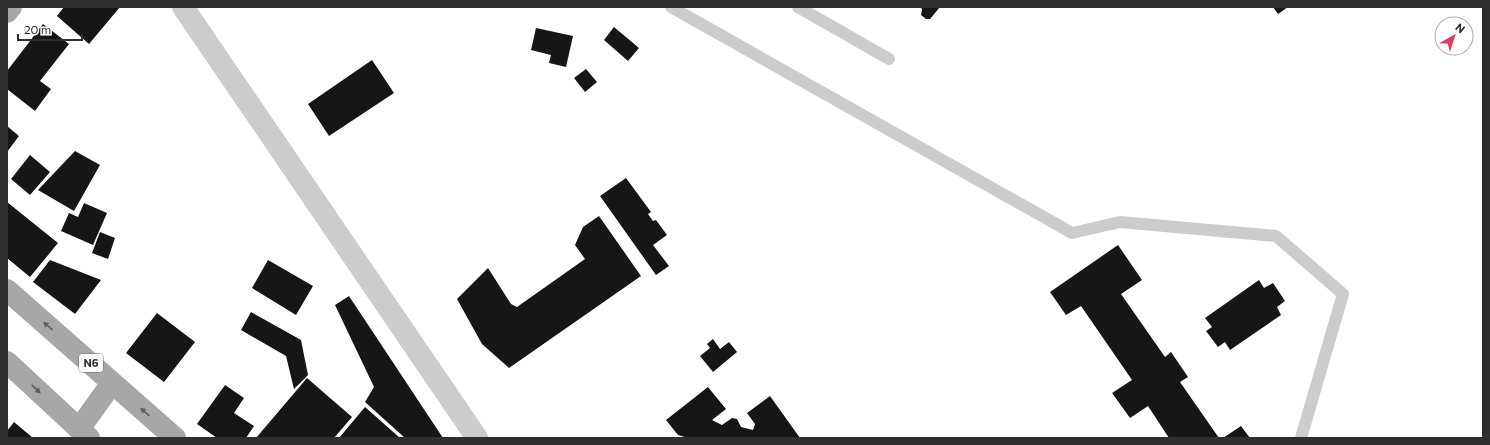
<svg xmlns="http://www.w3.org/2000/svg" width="1490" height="445" font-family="Commissioner,sans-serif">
	<rect width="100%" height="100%" fill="#fff"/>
	<path fill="#161616" d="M64,7H120L89,44L57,16Z
		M920,7H940L930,19H926L921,15L922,9Z
		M1273,7H1288L1278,14Z
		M43,24L69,44L40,81L51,89L35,111L7,89V71Z
		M614,27L639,48L628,61L604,40Z
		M536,28L573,36L566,67L549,63L551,55L531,50Z
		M372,60L394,93L329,136L308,104Z
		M586,69L597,82L585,92L574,78Z
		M7,126L19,136L7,152Z
		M75,151L100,165L74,211L38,190Z
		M30,155L50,172L30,195L11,179Z
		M626,178L651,212L648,214L653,221L656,220L667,235L653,245L669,266L656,275L600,196Z
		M7,202L58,243L30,277L7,258Z
		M84,203L107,213L93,245L61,231L69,213L78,217Z
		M599,216L641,276L509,368L482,344L457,299L488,268L511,304L517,307L585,259L575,245L583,227Z
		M100,232L115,238L108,259L92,253Z
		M1118,245L1142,280L1121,294L1165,357L1171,352L1188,377L1180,382L1219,438H1169L1148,406L1130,418L1112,393L1132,380L1081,306L1066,315L1050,292Z
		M50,260L101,280L75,314L33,282Z
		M268,260L313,286L296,315L252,288Z
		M1259,280L1264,288L1273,283L1285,301L1277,307L1281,315L1230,350L1225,342L1218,347L1206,331L1212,327L1205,318Z
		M349,296L443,438H405L365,402L374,387L335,305Z
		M251,312L301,340L308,375L294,389L286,356L241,330Z
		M157,313L195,342L164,382L126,353Z
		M713,339L720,349L729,342L737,352L713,372L700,356L710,348L707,344Z
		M307,378L352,417L334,438H256Z
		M225,385L244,398L234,413L254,426L246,438H217L197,424Z
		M708,387L726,409L712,420L722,425L732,418L737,419L741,427L753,430L755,424L747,413L770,396L800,438H688L678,435L666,420Z
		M365,407L400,438H339Z
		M14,422L33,438H7V431Z
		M1241,426L1250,438H1223Z"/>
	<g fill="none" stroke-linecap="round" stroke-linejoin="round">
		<path stroke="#ccc" stroke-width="12" d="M671,7L1072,233L1120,222L1276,236L1343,294L1301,438
			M798,7L889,59"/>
		<path stroke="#ccc" stroke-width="22" d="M183,7L477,438"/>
		<path stroke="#a7a7a7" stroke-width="22" d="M7,12L11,7
			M7,290L175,438
			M7,362L89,438
			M79,429L112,383"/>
	</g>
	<defs><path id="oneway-solid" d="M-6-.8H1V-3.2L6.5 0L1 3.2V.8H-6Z"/></defs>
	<g fill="#5f5f5f">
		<use href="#oneway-solid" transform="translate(48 326) rotate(-139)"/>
		<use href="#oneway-solid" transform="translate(36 389) rotate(43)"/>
		<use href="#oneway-solid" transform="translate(145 412) rotate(-138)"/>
	</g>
	<g text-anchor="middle" stroke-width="4" stroke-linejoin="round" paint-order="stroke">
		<rect fill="#fff" stroke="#6d6d6d" stroke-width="1" x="79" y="354" width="24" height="18" rx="3"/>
		<g font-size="11" font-weight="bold" fill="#2f2f2f">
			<text x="91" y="367">N6</text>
		</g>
	</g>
	<rect width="1490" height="445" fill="none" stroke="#2f2f2f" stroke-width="16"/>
	<g transform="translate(1454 36) rotate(39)"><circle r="19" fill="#ffffff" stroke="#acacac"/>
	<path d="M0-3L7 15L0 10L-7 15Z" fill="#d83f5d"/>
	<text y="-6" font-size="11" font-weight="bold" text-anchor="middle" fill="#2f2f2f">N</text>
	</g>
	<path d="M18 34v6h64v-6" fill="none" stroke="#2f2f2f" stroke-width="2"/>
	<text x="24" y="34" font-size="12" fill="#2f2f2f" stroke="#ffffff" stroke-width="3" paint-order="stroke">20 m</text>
</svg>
